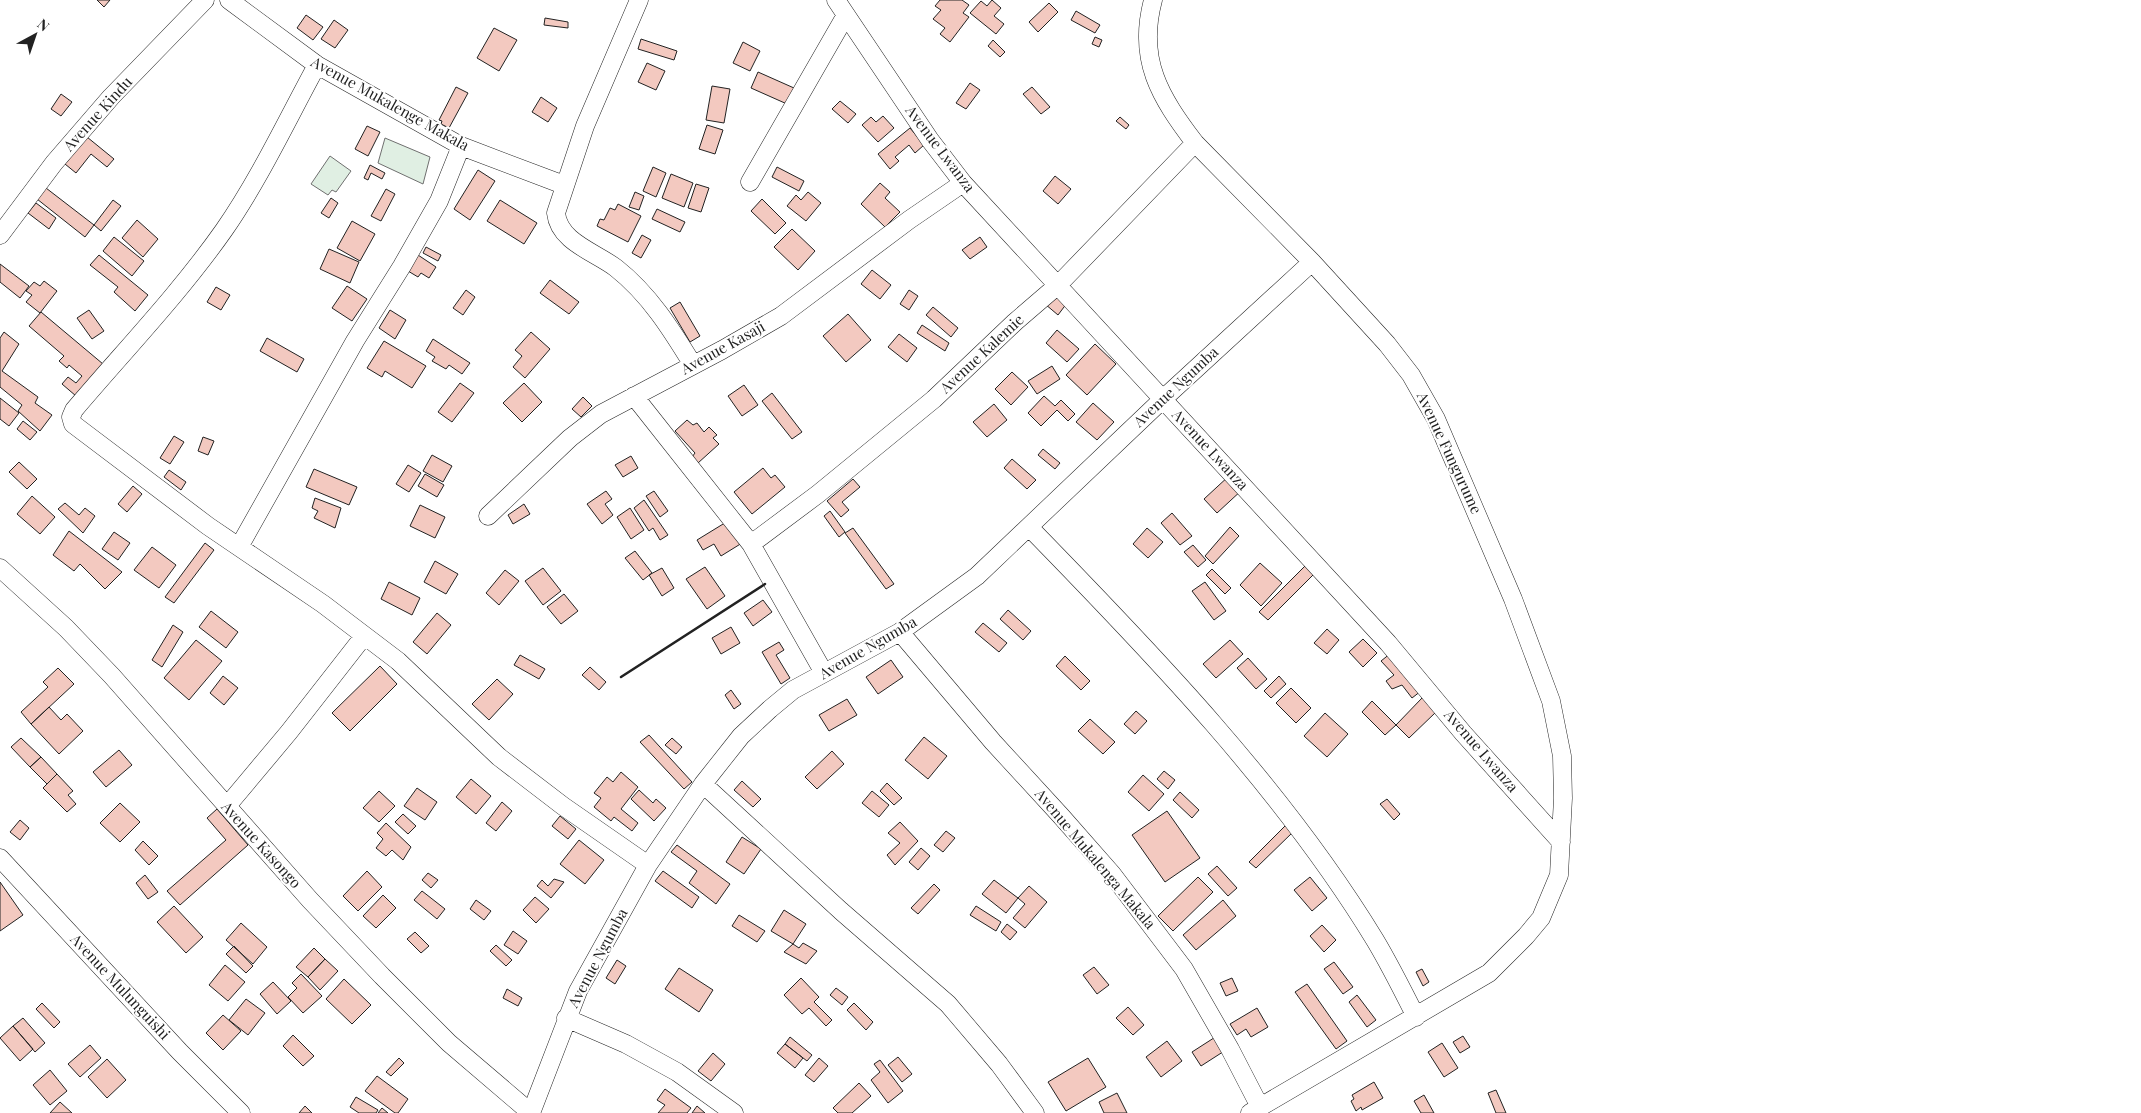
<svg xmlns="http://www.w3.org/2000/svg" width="2141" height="1113" font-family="'Playfair Display',serif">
	<rect width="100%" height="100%" fill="#fff"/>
	<path fill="#e0efe3" stroke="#6f6f6f" d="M385,138L430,157L423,184L378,163Z
		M330,156L351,171L336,192L332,190L328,195L311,184Z"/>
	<path fill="#f3c9c0" stroke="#222" d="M97,0H110L104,7Z
		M940,0H962L969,5L963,13L969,17L950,42L940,34L945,28L933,19L941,10L935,6Z
		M992,0L1001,8L994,16L1004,24L996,34L970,13L981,1L987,6Z
		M1049,3L1058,12L1038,32L1029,22Z
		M1076,11L1100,25L1095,33L1071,20Z
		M306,15L323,27L313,40L297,28Z
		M545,18L568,22V28L544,25Z
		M334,20L348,30L335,48L321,39Z
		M494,28L517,40L499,71L477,58Z
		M1095,37L1102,40L1099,47L1092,44Z
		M641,39L677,51L674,60L638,49Z
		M993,40L1005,52L1000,57L988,46Z
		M743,42L760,51L750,71L733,63Z
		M647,63L665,71L656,90L638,82Z
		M758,72L794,88L787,104L751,88Z
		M970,83L980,90L966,109L956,103Z
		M712,86L730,89L724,123L706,120Z
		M456,87L468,93L449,128L441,124L442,121L439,120Z
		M1032,87L1050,107L1041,114L1023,94Z
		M61,94L72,102L61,116L51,109Z
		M541,97L557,108L548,122L532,112Z
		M840,101L856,114L848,123L832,109Z
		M883,116L894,128L878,142L862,125L871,117L876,122Z
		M1120,117L1129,125L1126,129L1116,121Z
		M707,125L723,130L715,154L699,149Z
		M367,126L380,132L368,156L355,149Z
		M910,128L924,145L915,153L909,145L895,157L899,161L890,169L878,154Z
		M87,137L114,159L107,167L91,154L76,173L65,164Z
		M370,165L385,173L382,179L371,173L368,180L364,178Z
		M653,167L666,173L656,197L643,191Z
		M777,167L804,181L799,191L772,177Z
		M478,170L495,181L470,220L454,209Z
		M671,174L693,183L684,207L662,198Z
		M1055,176L1071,189L1058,204L1043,191Z
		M880,183L890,192L885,198L900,212L885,227L861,204Z
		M696,184L709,188L701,212L688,208Z
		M46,188L94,225L85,237L37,199Z
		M386,189L395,194L381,221L371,216Z
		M635,192L644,196L639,210L629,207Z
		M808,192L821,203L806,221L787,206L796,195L801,200Z
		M331,198L338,203L329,218L321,213Z
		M762,199L786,223L775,234L751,211Z
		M113,200L121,206L101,231L94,225Z
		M500,200L537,223L524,244L487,221Z
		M36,203L56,218L49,229L28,213Z
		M618,204L641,216L628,242L597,226L600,219L604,220L610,208L615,210Z
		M657,209L685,222L680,232L652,219Z
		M137,220L158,239L143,257L122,238Z
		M352,221L375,234L360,261L337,248Z
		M792,229L815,251L798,270L774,247Z
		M642,235L651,240L641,258L632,253Z
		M114,237L144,261L132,276L103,251Z
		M980,237L987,247L970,259L962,250Z
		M426,247L441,255L438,261L423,253Z
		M329,249L359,262L350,283L320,269Z
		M99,255L148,295L135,311L114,292L118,287L90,265Z
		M418,255L436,267L429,278L421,273L418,277L408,271Z
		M0,264L29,286L20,298L0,282Z
		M872,270L891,285L880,299L861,284Z
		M550,280L579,302L569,314L540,293Z
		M44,281L57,291L40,313L26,302L32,295L26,291L34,282L40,286Z
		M347,286L367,299L352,321L332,308Z
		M216,287L230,295L221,310L207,302Z
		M466,290L475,297L463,315L453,308Z
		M909,290L918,296L909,310L900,304Z
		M1054,293L1067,303L1058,315L1045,304Z
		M680,302L700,336L690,342L670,308Z
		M933,307L958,328L951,337L926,315Z
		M89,310L104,331L92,339L77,318Z
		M390,310L406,320L395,339L379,328Z
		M41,312L103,364L76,396L62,384L68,377L76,383L82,376L69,365L67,368L59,361L64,356L29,326Z
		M848,314L871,340L846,362L823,336Z
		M922,325L949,343L945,351L917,333Z
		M1057,330L1079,349L1067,362L1046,343Z
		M4,332L19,344L2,371L38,397L35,403L52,415L40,431L18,411L22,405L0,387V338Z
		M531,332L550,349L525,378L513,367L522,356L515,350Z
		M899,334L917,348L907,362L888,347Z
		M267,338L304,359L297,372L260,351Z
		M433,339L470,363L462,374L449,365L446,369L432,361L435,357L426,351Z
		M384,341L426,366L412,388L385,371L382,377L367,368Z
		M1095,344L1116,364L1087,395L1066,375Z
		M1052,366L1060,379L1037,394L1028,381Z
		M1012,372L1028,387L1011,405L995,389Z
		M460,383L474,393L452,422L438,412Z
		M524,383L542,402L522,422L503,403Z
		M744,385L758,405L742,416L728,396Z
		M772,393L802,432L792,439L762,401Z
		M1044,396L1055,406L1061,400L1075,414L1068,421L1057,410L1041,426L1028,413Z
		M583,397L592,406L581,417L572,409Z
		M0,398L19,413L9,426L0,419Z
		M1093,403L1114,422L1097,440L1076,422Z
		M994,404L1007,420L987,437L973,422Z
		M687,420L693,425L697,423L704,432L709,427L717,435L713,438L719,444L698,463L692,457L695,453L675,431Z
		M23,421L37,432L30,440L17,429Z
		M174,436L184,442L170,464L160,458Z
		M203,437L214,441L208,455L198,451Z
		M1043,449L1060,463L1055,469L1038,455Z
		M432,455L452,466L443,482L423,471Z
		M631,456L638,468L623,477L615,465Z
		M1012,459L1036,480L1027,489L1004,468Z
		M19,462L37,479L27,489L9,472Z
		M408,465L421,473L409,492L396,484Z
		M763,468L771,478L775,475L785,487L752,514L734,492Z
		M314,469L357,487L349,505L306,487Z
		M169,470L186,482L181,490L164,477Z
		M425,474L444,485L437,497L418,486Z
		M1230,475L1243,489L1217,513L1204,499Z
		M853,479L860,487L842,502L849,510L841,517L827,501Z
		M133,486L142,494L127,512L118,504Z
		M606,491L612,499L605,504L613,515L602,524L587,504Z
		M654,491L668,511L660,517L646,496Z
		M32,496L55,517L40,534L17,514Z
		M315,498L341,508L335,528L314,518L318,511L312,508Z
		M644,500L668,535L660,540L653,528L649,531L634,508Z
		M65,503L79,515L85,508L95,516L83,533L58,509Z
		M524,504L530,514L513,524L508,515Z
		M420,505L445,517L435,538L410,526Z
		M630,508L644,530L631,539L617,517Z
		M830,511L845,532L839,537L824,516Z
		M1172,513L1192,536L1180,545L1161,523Z
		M728,521L742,543L721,556L714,544L703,550L697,540Z
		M1230,527L1239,536L1213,564L1205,556Z
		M853,528L894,584L886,589L845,533Z
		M1147,528L1163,542L1148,558L1133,544Z
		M69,531L122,572L105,589L80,564L74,571L53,555Z
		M114,532L130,543L118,560L102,549Z
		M205,543L214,550L174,603L165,597Z
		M1193,545L1206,560L1198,567L1184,552Z
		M152,547L176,565L159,588L134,570Z
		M635,551L652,573L643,580L625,558Z
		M435,561L458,574L446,594L424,582Z
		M1260,563L1282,583L1261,606L1240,585Z
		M1307,564L1316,572L1268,620L1259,612Z
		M705,567L725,596L707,609L686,579Z
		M543,568L561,591L543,605L525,581Z
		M662,568L674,588L662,596L649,575Z
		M1212,569L1231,588L1225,594L1206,575Z
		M505,570L519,581L499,605L486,593Z
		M389,582L420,598L412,615L381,599Z
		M1205,582L1226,611L1214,620L1192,591Z
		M564,594L578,611L561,624L547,607Z
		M763,600L772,612L753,626L744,613Z
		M1008,610L1031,631L1023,640L1000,619Z
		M211,611L238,632L226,648L199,627Z
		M437,613L451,625L427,654L413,642Z
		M983,623L1007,643L999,652L975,632Z
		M173,625L183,632L162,667L152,660Z
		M731,627L740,643L721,654L712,638Z
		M1327,629L1339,640L1327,654L1314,643Z
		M1363,639L1377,653L1363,667L1349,652Z
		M196,640L222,661L189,700L164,678Z
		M1230,640L1243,654L1216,678L1203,664Z
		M779,642L784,650L776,655L790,678L781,684L762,652Z
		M1391,653L1421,691L1412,698L1402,685L1392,689L1386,681L1394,675L1381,661Z
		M520,655L545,669L539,679L514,665Z
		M1065,656L1090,681L1081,690L1056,666Z
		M1248,658L1267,679L1256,689L1237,668Z
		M891,660L903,677L878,694L866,677Z
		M380,666L397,684L350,731L332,713Z
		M590,667L606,682L599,690L582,675Z
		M58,668L74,684L31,724L21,712L48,687L43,682Z
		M223,676L238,688L224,705L210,693Z
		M1279,676L1286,684L1271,698L1264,691Z
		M497,679L513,694L489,720L472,704Z
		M1291,688L1311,708L1296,723L1276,703Z
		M731,690L741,704L734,709L725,695Z
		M1422,698L1436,712L1409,738L1396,725Z
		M847,699L857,715L829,731L819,715Z
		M1372,701L1396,725L1385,735L1362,712Z
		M49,707L61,720L67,714L83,731L59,754L31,724Z
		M1136,711L1147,721L1135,734L1124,724Z
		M1325,713L1348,734L1327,757L1304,736Z
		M1090,719L1115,742L1103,754L1078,731Z
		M649,735L692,782L684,789L640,742Z
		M924,737L947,756L928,779L905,760Z
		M21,738L41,757L30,767L11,747Z
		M672,738L682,747L676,754L665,745Z
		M119,750L132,765L106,787L93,772Z
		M832,751L844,764L817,789L805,777Z
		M41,757L57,774L47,784L30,767Z
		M1164,771L1175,780L1168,789L1157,779Z
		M621,772L638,787L621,809L638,823L632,831L614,817L611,821L594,807L601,798L594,793L607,777L613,782Z
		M57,774L73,791L68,795L76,804L67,812L43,788Z
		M1143,775L1164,794L1149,811L1128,792Z
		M471,779L491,796L476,814L456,797Z
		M742,781L761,799L753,807L734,790Z
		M887,783L902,798L894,805L880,791Z
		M417,788L437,802L425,820L404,806Z
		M639,790L653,803L656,799L666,808L654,821L631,799Z
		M379,791L395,806L379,822L363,808Z
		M872,791L889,805L879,817L862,803Z
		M1180,792L1199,810L1192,818L1173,800Z
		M1387,799L1400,814L1394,820L1380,804Z
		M502,802L512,811L496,831L486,823Z
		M120,803L140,822L120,842L100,823Z
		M217,809L248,845L180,905L167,891L226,840L207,818Z
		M1167,811L1200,858L1165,882L1132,835Z
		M403,814L416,826L408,834L395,822Z
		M560,816L576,829L568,839L552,826Z
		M20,820L29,828L20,840L10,832Z
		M900,822L918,841L895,865L887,855L900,843L888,833Z
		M386,823L411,847L403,860L392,850L386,856L376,848L383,839L377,833Z
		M1286,825L1293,832L1256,868L1249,862Z
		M946,831L955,838L943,852L934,845Z
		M742,837L761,849L744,874L726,862Z
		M579,840L604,860L585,884L560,864Z
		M143,841L158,856L149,865L135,850Z
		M677,845L730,884L716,904L689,883L697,871L671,852Z
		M921,848L930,856L918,870L909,862Z
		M1217,866L1237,888L1228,896L1208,874Z
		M367,871L382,887L358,911L343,896Z
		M663,871L699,897L692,908L655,881Z
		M428,873L438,880L431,888L422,880Z
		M145,875L158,892L148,899L136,883Z
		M1198,877L1213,892L1173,931L1158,916Z
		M1310,877L1327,898L1312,911L1294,890Z
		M554,879L564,882L551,898L537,886L542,880L548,886Z
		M994,880L1018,898L1006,913L982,894Z
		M0,882L23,915L0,931Z
		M934,884L940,890L918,914L911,908Z
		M1029,886L1047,902L1025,928L1013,918L1025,904L1018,898Z
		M422,891L445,909L437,919L414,900Z
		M383,895L396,908L376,928L363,916Z
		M535,897L549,909L536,923L523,910Z
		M476,900L491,911L484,920L470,909Z
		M1223,900L1236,916L1196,950L1183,935Z
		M174,906L203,937L186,953L157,922Z
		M976,906L1001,922L996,931L970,915Z
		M784,910L806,924L793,944L771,931Z
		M739,915L765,931L757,942L732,926Z
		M241,923L267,947L253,964L226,940Z
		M1007,924L1017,932L1010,940L1001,932Z
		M1322,925L1336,940L1324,952L1310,936Z
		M513,931L527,941L518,954L504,945Z
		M415,932L429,946L421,953L407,939Z
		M803,943L817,951L806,964L784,952L793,944L799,948Z
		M496,945L512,960L506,966L490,951Z
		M234,946L253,966L246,973L226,954Z
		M314,948L325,959L308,977L296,967Z
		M325,959L338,971L320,990L308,977Z
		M617,960L626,966L615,984L606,978Z
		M1334,962L1353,987L1343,994L1324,969Z
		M225,965L245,982L228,1001L209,985Z
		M1094,967L1109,985L1097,994L1083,975Z
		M679,968L713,990L699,1012L665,989Z
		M1422,969L1429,982L1423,986L1416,972Z
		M301,974L322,996L303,1013L288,997L297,988L292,983Z
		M801,978L819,997L814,1002L832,1020L826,1026L809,1008L802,1014L784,995Z
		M1232,978L1238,991L1226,996L1220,983Z
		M344,979L371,1005L352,1024L326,999Z
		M273,982L291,1001L277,1014L260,994Z
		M1307,984L1347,1041L1336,1049L1295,992Z
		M836,988L848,997L842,1005L830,995Z
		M507,989L522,998L518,1006L503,998Z
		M1357,995L1376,1020L1367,1027L1349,1002Z
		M246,999L265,1013L248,1035L229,1020Z
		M42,1003L60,1022L54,1028L36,1009Z
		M854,1003L873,1022L866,1030L847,1010Z
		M1128,1007L1144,1025L1133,1035L1116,1018Z
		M1257,1008L1268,1027L1251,1037L1246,1029L1237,1035L1230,1024Z
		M223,1015L241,1031L223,1050L206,1033Z
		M23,1018L45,1043L35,1052L13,1026Z
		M13,1026L33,1049L20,1061L0,1038Z
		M1220,1034L1229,1048L1201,1066L1192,1052Z
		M293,1035L314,1056L303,1066L283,1046Z
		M1463,1036L1470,1047L1460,1053L1453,1042Z
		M790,1037L812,1055L807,1061L785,1044Z
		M1167,1041L1182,1061L1161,1077L1146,1057Z
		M1442,1043L1458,1068L1444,1077L1428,1052Z
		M785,1044L803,1058L795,1068L777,1053Z
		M90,1045L101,1058L80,1077L68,1064Z
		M713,1053L725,1064L711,1081L698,1071Z
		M898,1057L912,1074L902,1082L888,1065Z
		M399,1058L404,1063L391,1076L386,1072Z
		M819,1058L828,1066L814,1082L805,1075Z
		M1088,1058L1106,1087L1066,1111L1048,1082Z
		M107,1059L126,1080L107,1098L88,1077Z
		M880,1060L903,1091L888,1103L871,1080L880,1072L874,1064Z
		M50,1070L67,1091L50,1105L33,1085Z
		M377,1076L408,1099L398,1113H395L365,1091Z
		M1374,1082L1383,1098L1362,1110L1361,1107L1356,1111L1351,1101L1354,1099L1352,1095Z
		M859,1083L871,1096L852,1113H838L833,1108Z
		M665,1089L691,1108L687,1113H658L665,1105L657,1100Z
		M1496,1090L1506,1113H1496L1488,1093Z
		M1117,1093L1127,1113H1104L1099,1102Z
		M1424,1095L1434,1113H1421L1414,1101Z
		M356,1097L378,1110L376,1113H359L350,1107Z
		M60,1102L72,1113H50Z
		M305,1106L312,1113H299Z
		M697,1106L705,1113H692Z
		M382,1108L388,1113H378Z"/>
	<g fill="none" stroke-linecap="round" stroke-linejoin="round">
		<defs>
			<path id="minor" d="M229,0L317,65L461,146L564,185
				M639,0L585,126L556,213C559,242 595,252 616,268C649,294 671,329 693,365
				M836,0L930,140L963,183L1388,643L1463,733L1561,842
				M1153,0C1137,60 1160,97 1195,143L1312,262L1387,344L1411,375L1436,419L1513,599L1551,701L1562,756L1563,798L1559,875L1541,918L1526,936L1489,973L1250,1113
				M317,65C287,120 260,178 224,230C179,294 124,351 74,410L71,417L73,424L208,526L323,604L398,661L499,757L563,806L648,865
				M750,182L846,15
				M0,235L54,163L111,97L205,0
				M634,396L751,544L824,673
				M488,516L570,438L601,414L722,350L781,316L909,220L963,183
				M1029,527C1152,653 1283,789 1375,940C1390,965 1403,991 1416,1017
				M751,544L818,494L934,399L1015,322L1058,285L1195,143
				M239,547L355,341L402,266L439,201L461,146
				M0,568L66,628L112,676L310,900L382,976L449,1043L531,1113
				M900,632L993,742L1061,816L1112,874L1184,969L1230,1049L1260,1107
				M703,784L841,911L948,1004L999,1064L1035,1113
				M227,806L289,732L364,636
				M0,858L180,1052L241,1113
				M566,1018L626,1044L677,1072L734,1113
				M531,1113L578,991L648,865L703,784L741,736L770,709L793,690L900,632L977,576L1163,399L1312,262"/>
		</defs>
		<use href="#minor" stroke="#222" stroke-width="19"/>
		<use href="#minor" stroke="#fff" stroke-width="18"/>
		<path stroke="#222" stroke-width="2.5" d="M621,677L765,584"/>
	</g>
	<g text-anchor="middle" stroke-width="4" stroke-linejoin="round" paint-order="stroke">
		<g font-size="15" fill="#222" stroke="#fff">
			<text transform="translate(390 104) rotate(29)" y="5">Avenue Mukalenge Makala</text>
			<text transform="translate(98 114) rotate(-48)" y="5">Avenue Kindu</text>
			<text transform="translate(940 149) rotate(53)" y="5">Avenue Lwanza</text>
			<text transform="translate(723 348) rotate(-29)" y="5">Avenue Kasaji</text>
			<text transform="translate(982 354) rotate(-43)" y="5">Avenue Kalemie</text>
			<text transform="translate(1176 387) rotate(-43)" y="5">Avenue Ngumba</text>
			<text transform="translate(1210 450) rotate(47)" y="5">Avenue Lwanza</text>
			<text transform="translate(1449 453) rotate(65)" y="5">Avenue Fungurume</text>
			<text transform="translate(868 648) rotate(-30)" y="5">Avenue Ngumba</text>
			<text transform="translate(1481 751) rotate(49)" y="5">Avenue Lwanza</text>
			<text transform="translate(261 845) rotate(48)" y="5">Avenue Kasongo</text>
			<text transform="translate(1095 859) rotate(50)" y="5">Avenue Mukalenga Makala</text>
			<text transform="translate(598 958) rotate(-62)" y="5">Avenue Ngumba</text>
			<text transform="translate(120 987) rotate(47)" y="5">Avenue Mulunguishi</text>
		</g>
	</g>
	<g transform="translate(35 35) rotate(40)" stroke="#ffffff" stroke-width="4" paint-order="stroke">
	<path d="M0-4L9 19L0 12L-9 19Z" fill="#222222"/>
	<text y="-8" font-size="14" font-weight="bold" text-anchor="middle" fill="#222222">N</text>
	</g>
</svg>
